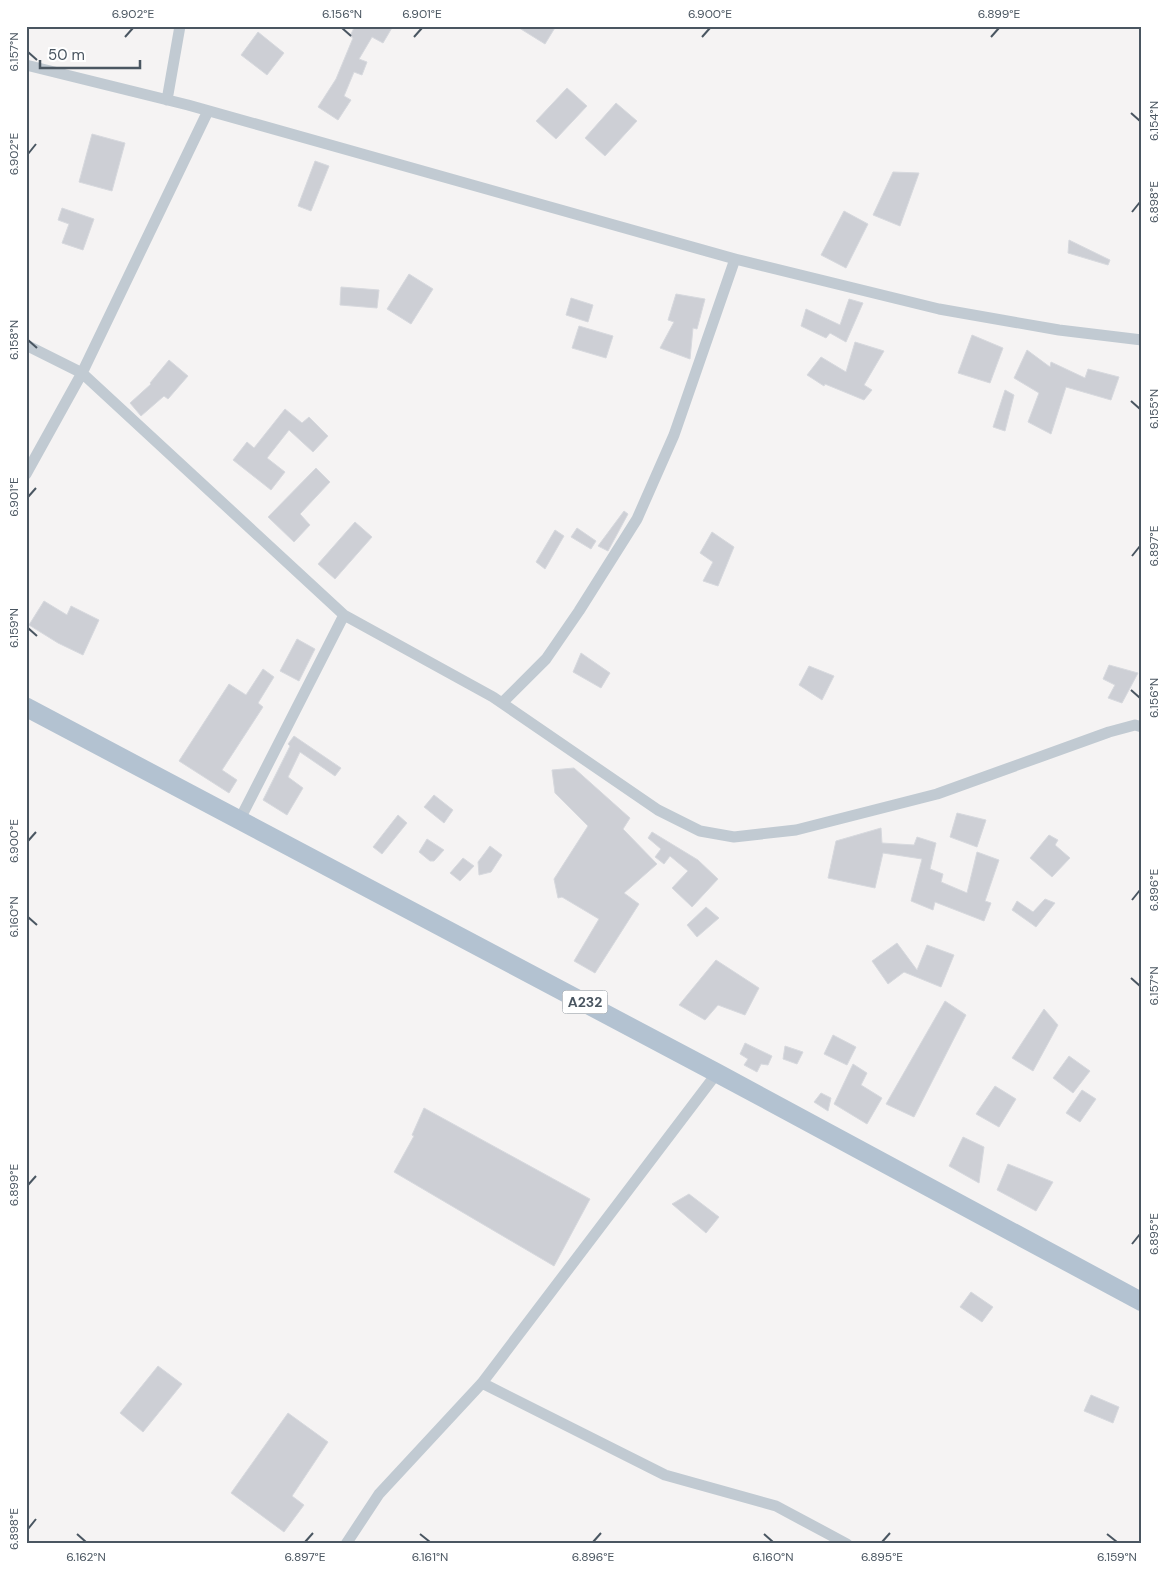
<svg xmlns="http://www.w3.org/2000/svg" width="1168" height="1570" font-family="'DM Sans',sans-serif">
	<rect width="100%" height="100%" fill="#f5f3f3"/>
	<path fill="#cdcfd5" stroke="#d7d9de" d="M355,26H393L383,43L372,37L359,59L367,62L362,75L354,72L344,96L351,100L338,120L318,107L336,79L353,38L350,36Z
		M516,26H556L545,44Z
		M258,32L284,53L267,75L241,55Z
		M567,88L587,106L556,139L536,121Z
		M616,103L637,121L605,156L585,138Z
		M92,134L125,143L112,191L79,182Z
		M315,161L329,166L311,211L298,206Z
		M893,172L919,173L900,226L873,215Z
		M62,208L94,219L83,250L62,243L69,224L58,220Z
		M844,211L868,224L846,268L821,255Z
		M1069,240L1110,260L1108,265L1068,253Z
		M409,274L433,289L411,324L387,309Z
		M341,287L379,290L377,308L340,305Z
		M676,294L705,299L697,329L693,328L690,359L660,348L674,322L668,320Z
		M571,298L593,305L588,322L566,315Z
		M849,299L863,303L846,342L830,333L826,338L801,326L806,309L840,325Z
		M579,326L613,336L606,358L572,348Z
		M972,335L1003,348L990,383L958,373Z
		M855,342L884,351L864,385L872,390L864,400L825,384L824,386L807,375L821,357L846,372Z
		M1027,350L1050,367L1051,362L1085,378L1088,369L1119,377L1111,400L1066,387L1051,434L1028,422L1039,393L1014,378Z
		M169,360L188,376L168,399L164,396L141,416L130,403L151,384L150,383Z
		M1005,390L1014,395L1005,431L993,427Z
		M285,409L302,423L309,417L328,436L313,452L289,430L267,458L285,472L271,490L233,460L247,442L254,448Z
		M316,468L330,482L300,514L310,525L294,542L268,517Z
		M624,511L628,514L608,551L598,546Z
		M355,522L372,537L335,579L318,564Z
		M577,528L596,541L591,549L571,537Z
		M555,530L564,536L545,569L536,562Z
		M712,532L734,547L718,586L703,581L713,562L700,553Z
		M44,601L67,615L71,606L99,620L83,655L58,643L29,625Z
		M297,639L315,649L299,681L280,671Z
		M581,653L610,673L601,688L573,672Z
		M1109,665L1138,673L1122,703L1108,698L1115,685L1103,679Z
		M809,666L834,676L822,700L799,685Z
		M263,669L274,677L258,703L263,707L222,770L237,780L229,793L179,761L229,684L246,695Z
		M294,736L341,768L335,776L300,752L288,777L303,788L287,815L263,800L290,746L288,744Z
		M574,768L630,818L623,829L657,864L624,893L639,904L595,973L574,961L599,919L562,897L558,898L554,879L588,826L555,793L552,770Z
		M434,795L453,810L444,823L424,807Z
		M957,813L986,820L977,847L950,837Z
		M398,815L407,823L382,854L373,847Z
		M881,828L882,843L914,845L917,837L936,843L930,869L943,874L941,882L967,893L977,852L999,860L985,901L991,903L984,921L935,902L933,910L911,901L922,859L883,853L875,888L828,878L836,841Z
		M652,832L698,860L718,879L692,907L672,888L688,871L670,856L664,864L655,857L661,849L648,838Z
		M1049,835L1058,840L1055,845L1070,858L1052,877L1030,858Z
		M427,839L444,850L434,861H430L419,852Z
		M490,846L502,855L491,872L479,875L478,862Z
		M463,858L474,866L460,881L450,873Z
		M1045,899L1055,903L1036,927L1012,910L1017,901L1033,912Z
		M706,907L719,918L697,937L687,925Z
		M897,943L917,970L927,945L954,955L941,987L904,972L888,984L872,961Z
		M716,960L759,988L745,1015L718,1005L705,1020L679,1005Z
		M945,1001L966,1015L914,1117L886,1104Z
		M1044,1009L1058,1025L1033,1071L1012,1058Z
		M833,1035L856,1047L847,1065L824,1054Z
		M745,1043L772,1056L768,1065L761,1064L757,1072L744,1065L748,1059L740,1054Z
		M785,1046L803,1052L797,1064L783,1059Z
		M1069,1056L1090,1071L1073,1093L1053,1078Z
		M853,1064L867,1073L861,1085L882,1098L867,1124L834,1104Z
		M995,1086L1016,1099L999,1127L976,1114Z
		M1082,1090L1096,1099L1080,1122L1066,1113Z
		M821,1093L831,1098L828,1111L814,1102Z
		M424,1108L590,1199L554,1266L394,1172L414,1136L412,1135Z
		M963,1137L984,1147L979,1183L949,1166Z
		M1008,1164L1053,1182L1036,1211L997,1190Z
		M689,1194L719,1217L706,1233L672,1204Z
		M971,1292L993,1307L982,1322L960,1307Z
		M158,1366L182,1384L143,1432L120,1413Z
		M1091,1395L1119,1407L1113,1423L1084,1411Z
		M288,1413L328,1442L292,1496L304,1505L284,1532L231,1493Z"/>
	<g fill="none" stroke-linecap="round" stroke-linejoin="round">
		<path stroke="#c1cad2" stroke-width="11" d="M26,65L188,105L735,259L939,309L1059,330L1142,340
			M167,100L180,26
			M26,345L82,373L344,615L493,697L658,810L700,831L734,837L796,830L937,794L1109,732L1135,725L1142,727
			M26,474L82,373L208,111
			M502,703L546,659L579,611L637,519L674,435L735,259
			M240,819L344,615
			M482,1383L665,1475L776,1506L847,1544
			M346,1544L379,1494L482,1383L717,1073"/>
		<path stroke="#b3c2d1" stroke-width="19" d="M26,707L717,1073L1142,1302"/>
	</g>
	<path fill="none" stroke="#4a5661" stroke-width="2" d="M342,28L351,36M125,37L133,28M414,37L422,28M702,37L710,28M991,37L999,28M28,52L37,60M1131,113L1140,121M28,154L36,144M1132,212L1140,202M28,340L37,348M1131,401L1140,409M28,497L36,488M1132,556L1140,546M28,628L37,636M1131,690L1140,698M28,841L36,832M1132,900L1140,890M28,917L37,925M1131,978L1140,986M28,1185L36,1176M1132,1244L1140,1234M28,1529L36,1519M77,1534L86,1542M420,1534L430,1542M764,1534L773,1542M1107,1534L1117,1542M305,1542L313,1533M593,1542L601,1533M882,1542L890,1533"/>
	<g text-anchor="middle" stroke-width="5" stroke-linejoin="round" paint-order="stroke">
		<rect fill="#fff" stroke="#808990" stroke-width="1" x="562.5" y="990.5" width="45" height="23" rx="4"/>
		<g font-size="14" font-weight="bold" fill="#4a5661">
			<text x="585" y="1007">A232</text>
		</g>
	</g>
	<rect width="1168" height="1570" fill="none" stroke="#ffffff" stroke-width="55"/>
	<path d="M40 60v8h100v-8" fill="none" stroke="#4a5661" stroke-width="2.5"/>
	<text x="48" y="60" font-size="15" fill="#4a5661" stroke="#ffffff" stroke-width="4" paint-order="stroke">50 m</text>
	<rect x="28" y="28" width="1112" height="1514" fill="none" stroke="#4a5661" stroke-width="2"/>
	<g font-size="12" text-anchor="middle" fill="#4a5661">
		<text x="133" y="18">6.902°E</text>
		<text x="342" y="18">6.156°N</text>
		<text x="422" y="18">6.901°E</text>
		<text x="710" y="18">6.900°E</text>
		<text x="999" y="18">6.899°E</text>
		<text transform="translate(14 52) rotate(-90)" y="4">6.157°N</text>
		<text transform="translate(1154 121) rotate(-90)" y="4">6.154°N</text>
		<text transform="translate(14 154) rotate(-90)" y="4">6.902°E</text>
		<text transform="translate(1154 202) rotate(-90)" y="4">6.898°E</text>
		<text transform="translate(14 340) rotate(-90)" y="4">6.158°N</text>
		<text transform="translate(1154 409) rotate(-90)" y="4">6.155°N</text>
		<text transform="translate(14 497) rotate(-90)" y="4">6.901°E</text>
		<text transform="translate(1154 546) rotate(-90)" y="4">6.897°E</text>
		<text transform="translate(14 628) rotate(-90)" y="4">6.159°N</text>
		<text transform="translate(1154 698) rotate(-90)" y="4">6.156°N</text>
		<text transform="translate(14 841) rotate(-90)" y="4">6.900°E</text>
		<text transform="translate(1154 890) rotate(-90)" y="4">6.896°E</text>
		<text transform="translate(14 917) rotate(-90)" y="4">6.160°N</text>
		<text transform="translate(1154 986) rotate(-90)" y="4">6.157°N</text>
		<text transform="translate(14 1185) rotate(-90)" y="4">6.899°E</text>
		<text transform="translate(1154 1234) rotate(-90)" y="4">6.895°E</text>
		<text transform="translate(14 1529) rotate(-90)" y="4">6.898°E</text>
		<text x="86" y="1561">6.162°N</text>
		<text x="305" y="1561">6.897°E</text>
		<text x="430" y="1561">6.161°N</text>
		<text x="593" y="1561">6.896°E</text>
		<text x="773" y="1561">6.160°N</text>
		<text x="882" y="1561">6.895°E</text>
		<text x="1117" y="1561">6.159°N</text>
	</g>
</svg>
